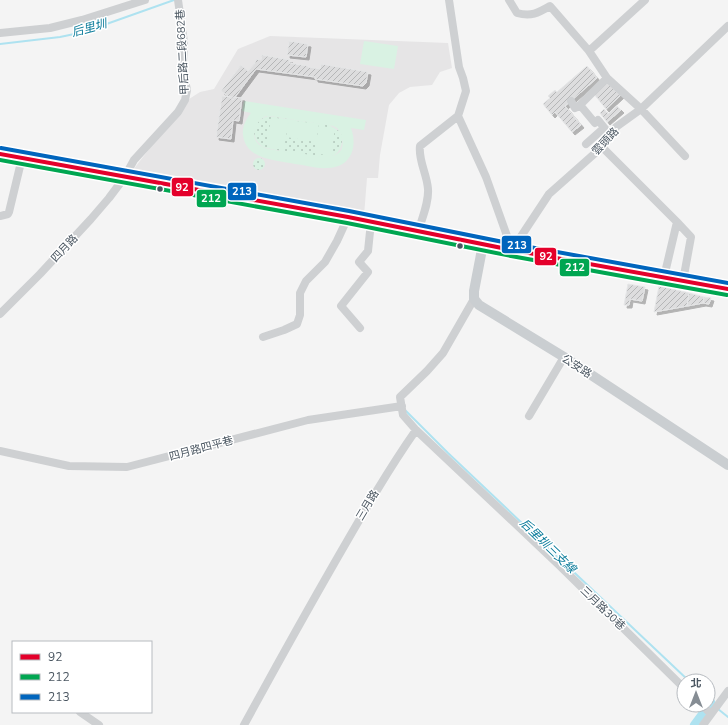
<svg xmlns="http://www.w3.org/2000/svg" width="728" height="725" font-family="'Nunito Sans','Noto Sans TC',sans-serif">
	<defs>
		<pattern id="grass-dots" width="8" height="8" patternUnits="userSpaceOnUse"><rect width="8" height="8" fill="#d9f2e3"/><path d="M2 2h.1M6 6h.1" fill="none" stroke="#b2c7bb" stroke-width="1.8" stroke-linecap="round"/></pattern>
		<pattern id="building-hatch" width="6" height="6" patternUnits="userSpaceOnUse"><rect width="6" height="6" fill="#ddddde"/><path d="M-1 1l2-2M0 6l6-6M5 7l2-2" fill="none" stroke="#b5b6b7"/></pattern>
		<filter id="shadow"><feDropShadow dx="3" dy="3" stdDeviation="0" flood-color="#0004"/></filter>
	</defs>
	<rect width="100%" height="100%" fill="#f4f4f4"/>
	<path fill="#e6e5e6" d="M270,36L448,43L452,68L440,72L432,85L410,87L399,93L389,105L380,155L378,178H367L364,216L259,192L133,170L186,101L200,92L214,89L238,49Z"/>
	<path fill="url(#grass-dots)" d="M268,116L329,125L339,131L342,135C343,145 340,155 329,157C320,159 274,150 263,147C249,137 252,121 268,116Z
		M253 164a6 6 0 1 1 12 0a6 6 0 1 1-12 0Z"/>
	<path fill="#d9f2e3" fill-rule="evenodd" d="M364,41L398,46L394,69L360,64Z
		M244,101L366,120L364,130L351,128C358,147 351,167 328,168C317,169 306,165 295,164C276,160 246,160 243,135C242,127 246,119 251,113L242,111ZM266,116H270L333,126L337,128L341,134C351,167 311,155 295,152C285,151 270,151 261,146C249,138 254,122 266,116Z
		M271,117L288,120L284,149L267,147Z
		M289,120L319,124L316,142L286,137Z
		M319,126L335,128L331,156L315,153Z"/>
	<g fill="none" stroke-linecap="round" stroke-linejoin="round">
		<path stroke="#aee2f0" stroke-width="2" d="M0,44L60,37L84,32L174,0
			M406,411L448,453L689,681
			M708,699L715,706
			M718,709L728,717"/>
		<path stroke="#aee2f0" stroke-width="8" d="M694,725L711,702"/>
	</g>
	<path fill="url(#building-hatch)" stroke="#e5e6e7" filter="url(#shadow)" d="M289,41L308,44L306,57L287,55Z
		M262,55L290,60L289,63L308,66V67L320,69L321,64L368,72L366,83L363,86L315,79V77L256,69L233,100L221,91L241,65L248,71L255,63L256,59L261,60Z
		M587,66L597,78L565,106L581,125L572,132L555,112L552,115L543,104L550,98L548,96L555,90L557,92Z
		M609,80L621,95L606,109L594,94Z
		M222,96L242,98L239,121L233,120L231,139L216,137Z
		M617,106L621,110L607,122L600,113L604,109L608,114Z
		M628,284L645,287L642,301L630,299L629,305H624Z
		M659,286L689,293L687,306L654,312Z
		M689,293L704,297L703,303L687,306Z
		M704,297L711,298L709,304L703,303Z"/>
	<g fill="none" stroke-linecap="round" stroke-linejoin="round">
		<path stroke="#ced0d2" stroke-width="8" d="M509,0L517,13C531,17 538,13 550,6L589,51L607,78L641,109L685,156
			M0,33L50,28L82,20L145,0
			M589,51L645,0
			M607,78L580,105L595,123L598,120L611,136
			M571,101L575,108L580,105
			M458,116L486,177L512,250
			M586,144L604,128
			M602,147L677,222
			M0,216L8,214L9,212L22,158
			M418,232C422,218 429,203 428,189C427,174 418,160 420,146L458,116L466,91L463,78L459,67L449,0
			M512,250L549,194L602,147L616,127L641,109L728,26
			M664,277L677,222L691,237L683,281
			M474,299L443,353L427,371L400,397L403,415L416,430L559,565L684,688
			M0,314L40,274L91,219L109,198L124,178L134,160L178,112L185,100L187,90L184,75V42L178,0
			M360,328L341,306L368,272L359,262L368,251L371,222
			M263,337L284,330L297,324L300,315V293L306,281L325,262L337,241L348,217
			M529,416L564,357
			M0,451L69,466L127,467L308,420L402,406
			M702,705L711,714
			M80,712L99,725
			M244,725C274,670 304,616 335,562C361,517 386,473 416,430
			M703,725L728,691"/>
		<path stroke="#caced1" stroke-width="10" d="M0,154L348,217L512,250L728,289
			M483,244L474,291V299L479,305L564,357L728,465"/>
		<defs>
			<path id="bus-1" d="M0,154L348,217L512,250L728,289"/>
			<path id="bus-2" d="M0,160L347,223L511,256L727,295"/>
			<path id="bus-3" d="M1,148L349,211L513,244L728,283"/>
		</defs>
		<use href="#bus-1" stroke="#fff" stroke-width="7"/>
		<use href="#bus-2" stroke="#fff" stroke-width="7"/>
		<use href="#bus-3" stroke="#fff" stroke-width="7"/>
		<use href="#bus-1" stroke="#e4002b" stroke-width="4"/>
		<use href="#bus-2" stroke="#00a651" stroke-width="4"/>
		<use href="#bus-3" stroke="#0065bd" stroke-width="4"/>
	</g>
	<g fill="#4a5661" stroke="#fff" stroke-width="1.5">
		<circle cx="160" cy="189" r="3.5"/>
		<circle cx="460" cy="246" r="3.5"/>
	</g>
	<g text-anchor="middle" stroke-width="3" stroke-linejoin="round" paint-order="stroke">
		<g font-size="11" fill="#4a5661" stroke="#fff">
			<text transform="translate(182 52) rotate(-93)" y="4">甲后路二段682巷</text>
			<text transform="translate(605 141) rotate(-47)" y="4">雲頭路</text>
			<text transform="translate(64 248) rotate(-47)" y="4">四月路</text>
			<text transform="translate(577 366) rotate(33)" y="4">公安路</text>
			<text transform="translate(201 448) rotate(-15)" y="4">四月路四平巷</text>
			<text transform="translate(367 505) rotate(-59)" y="4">三月路</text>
			<text transform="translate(603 608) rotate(44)" y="4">三月路30巷</text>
		</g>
		<g font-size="12" font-style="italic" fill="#0c7c9b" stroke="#fff">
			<text transform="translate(89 28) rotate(-15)" y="4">后里圳</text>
			<text transform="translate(548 546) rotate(44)" y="4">后里圳三支線</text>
		</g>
	</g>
	<g stroke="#fff" stroke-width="1.5">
		<rect x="171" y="177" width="23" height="20" rx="4" fill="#e4002b"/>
		<rect x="227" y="182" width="30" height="19" rx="4" fill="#0065bd"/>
		<rect x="196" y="189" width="31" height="19" rx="4" fill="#00a651"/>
		<rect x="501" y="235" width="31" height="19" rx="4" fill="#0065bd"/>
		<rect x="534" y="247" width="23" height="19" rx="4" fill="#e4002b"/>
		<rect x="559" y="258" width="31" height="19" rx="4" fill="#00a651"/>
	</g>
	<g font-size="11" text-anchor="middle" font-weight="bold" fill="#fff">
		<text x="182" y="191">92</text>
		<text x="242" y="195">213</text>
		<text x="211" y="202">212</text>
		<text x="517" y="249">213</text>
		<text x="546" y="260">92</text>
		<text x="575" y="271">212</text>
	</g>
	<rect x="12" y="641" width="140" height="72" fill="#ffffff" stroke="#b7bbc0"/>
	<rect x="20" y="654" width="20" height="6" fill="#e4002b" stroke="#b7bbc0"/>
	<text x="48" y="661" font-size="12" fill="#4a5661">92</text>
	<rect x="20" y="674" width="20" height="6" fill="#00a651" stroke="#b7bbc0"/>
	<text x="48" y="681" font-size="12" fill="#4a5661">212</text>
	<rect x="20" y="694" width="20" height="6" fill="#0065bd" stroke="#b7bbc0"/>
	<text x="48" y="701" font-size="12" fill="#4a5661">213</text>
	<g transform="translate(696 693)"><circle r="19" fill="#ffffff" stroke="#b7bbc0"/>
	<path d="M0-3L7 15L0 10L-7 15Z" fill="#868d94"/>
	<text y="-6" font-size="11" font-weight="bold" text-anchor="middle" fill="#4a5661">北</text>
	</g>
</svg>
